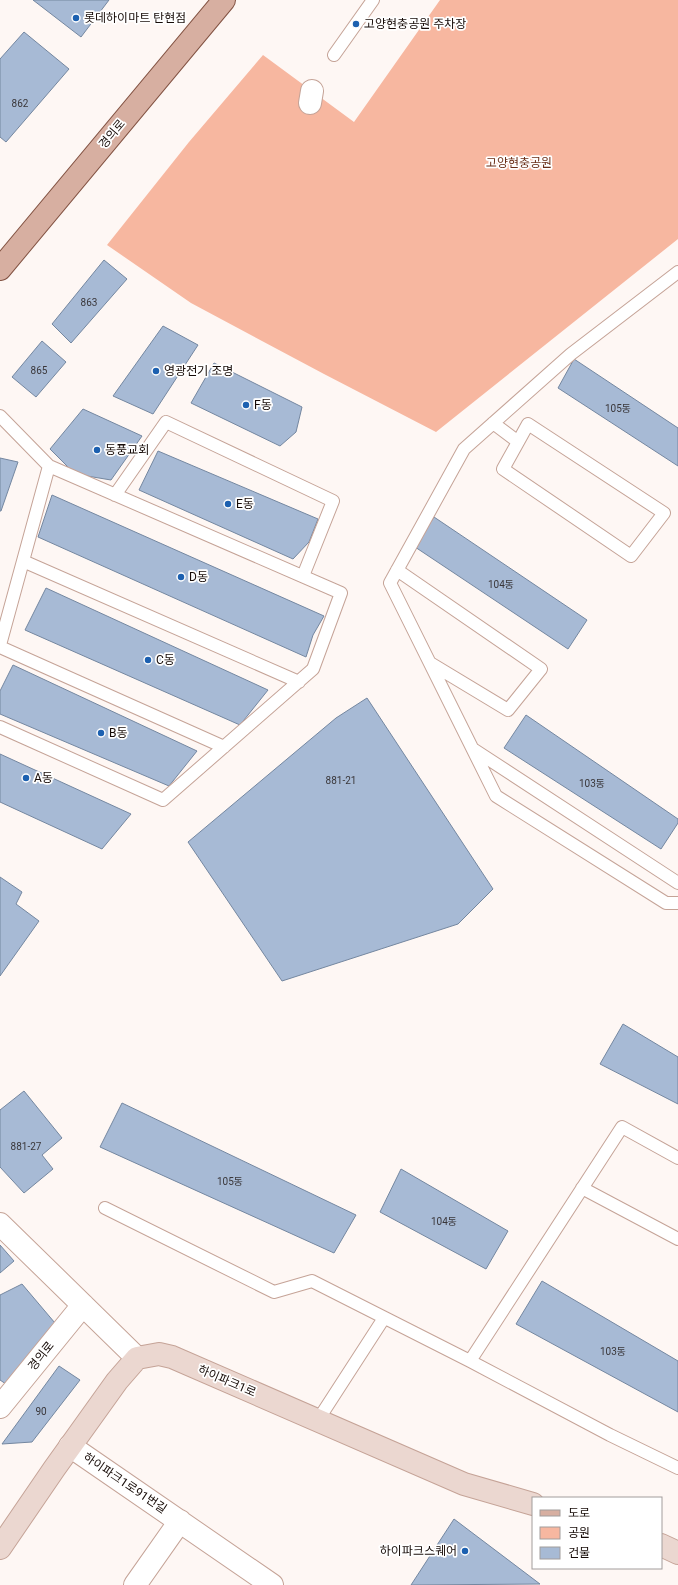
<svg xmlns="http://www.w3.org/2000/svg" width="678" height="1585" font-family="Roboto,'Noto Sans KR',sans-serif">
	<rect width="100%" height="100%" fill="#fef7f4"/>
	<path fill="#f7b7a0" d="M440,0H678V239L436,432L324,374L191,303L107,245L189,142L263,55L354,122Z"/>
	<path fill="#a7bad5" stroke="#7487a0" d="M33,0H109L81,37Z
		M24,32L69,69L6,142L0,137V59Z
		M104,260L127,279L71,343L52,324Z
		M163,326L198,345L153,414L113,396Z
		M42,341L66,362L36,397L12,377Z
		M574,359L678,428V466L558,388Z
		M214,363L302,407L296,432L280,446L191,403Z
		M83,409L142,436L111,480L75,474L50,449Z
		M158,451L318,519L309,542L293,559L139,490Z
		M0,458L18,462L1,511H0Z
		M52,495L324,616L313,635L306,657L38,537Z
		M434,517L587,620L568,649L415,547Z
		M46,588L268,690L240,725L25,630Z
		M13,665L197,751L169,786L0,714V691Z
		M367,698L493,889L458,924L282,981L188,842L336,718Z
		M526,715L678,819V823L661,849L504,748Z
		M0,754L131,814L102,849L0,802Z
		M0,877L22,892L16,904L39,921L0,976Z
		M623,1024L678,1057V1104L600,1064Z
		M24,1091L62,1138L42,1155L53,1169L24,1193L0,1167V1110Z
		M122,1103L356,1215L334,1253L100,1147Z
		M401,1169L508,1231L486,1269L380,1212Z
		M0,1245L14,1261L0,1273Z
		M542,1281L678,1361V1412L516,1324Z
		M22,1284L55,1323L6,1384L0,1380V1295Z
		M59,1366L80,1380L32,1442L2,1444Z
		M454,1519L540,1584L411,1585Z"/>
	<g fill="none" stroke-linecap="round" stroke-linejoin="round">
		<defs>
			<path id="lane" d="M334,55L373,0
				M678,272L571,354L464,449L390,583L496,796L666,903H678
				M0,416L49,466L341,593L313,669L163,800L0,727
				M493,423L517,441
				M528,424L664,513L631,556L503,469Z
				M115,495L166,422L333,501L303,576
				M23,561L299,682
				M397,570L541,669L508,710L430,663
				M0,645L49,466
				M0,647L224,747
				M473,749L678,883
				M582,1188L678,1239
				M105,1208L274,1292L312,1281L470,1361L610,1435L678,1468
				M470,1361L622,1127L678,1158
				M318,1420L384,1318"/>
			<path id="street" d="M310,103L312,91
				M0,1224L137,1358
				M0,1407L83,1305
				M70,1446L272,1585
				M135,1585L180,1521"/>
			<path id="secondary" d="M661,1545L678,1553
				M0,1548L54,1469L117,1381L137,1358L159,1354L172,1357L464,1484L533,1504"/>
			<path id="primary" d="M0,269L224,0"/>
		</defs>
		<use href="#lane" stroke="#c5a397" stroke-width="14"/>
		<use href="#street" stroke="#c5a397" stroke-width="24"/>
		<use href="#secondary" stroke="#c5a397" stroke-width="24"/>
		<use href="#primary" stroke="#825242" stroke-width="24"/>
		<use href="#lane" stroke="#fff" stroke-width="12"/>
		<use href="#street" stroke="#fff" stroke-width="22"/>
		<use href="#secondary" stroke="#ebd7d0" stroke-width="22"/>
		<use href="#primary" stroke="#d7afa1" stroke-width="22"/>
	</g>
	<g fill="#1c60b0" stroke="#fff" stroke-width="1.5">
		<circle cx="76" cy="18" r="4"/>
		<circle cx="356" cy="24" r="4"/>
		<circle cx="156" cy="371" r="4"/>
		<circle cx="246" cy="405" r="4"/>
		<circle cx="97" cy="450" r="4"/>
		<circle cx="228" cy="504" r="4"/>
		<circle cx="181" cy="577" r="4"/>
		<circle cx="148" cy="660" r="4"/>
		<circle cx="101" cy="733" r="4"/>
		<circle cx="26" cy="778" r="4"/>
		<circle cx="465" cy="1551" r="4"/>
	</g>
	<g text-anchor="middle" stroke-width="3.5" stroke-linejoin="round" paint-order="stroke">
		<g font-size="10" fill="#3a373a">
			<text x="20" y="107">862</text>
			<text x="89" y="306">863</text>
			<text x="39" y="374">865</text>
			<text x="618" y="412">105동</text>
			<text x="501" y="588">104동</text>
			<text x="341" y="784">881-21</text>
			<text x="592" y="787">103동</text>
			<text x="26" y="1150">881-27</text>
			<text x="230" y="1185">105동</text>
			<text x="444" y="1225">104동</text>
			<text x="613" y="1355">103동</text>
			<text x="41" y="1415">90</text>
		</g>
		<g font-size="12" fill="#160b07" stroke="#fff" text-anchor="start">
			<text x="84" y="22">롯데하이마트 탄현점</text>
			<text x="364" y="28">고양현충공원 주차장</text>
			<text x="164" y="375">영광전기 조명</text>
			<text x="254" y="409">F동</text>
			<text x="105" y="454">동풍교회</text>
			<text x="236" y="508">E동</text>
			<text x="189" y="581">D동</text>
			<text x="156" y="664">C동</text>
			<text x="109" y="737">B동</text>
			<text x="34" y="782">A동</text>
			<text x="457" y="1555" text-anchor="end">하이파크스퀘어</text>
		</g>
		<g font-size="12" fill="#160b07" stroke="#fff">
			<text transform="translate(112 134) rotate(-50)" y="4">경의로</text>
			<text transform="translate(41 1356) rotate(-51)" y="4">경의로</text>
			<text transform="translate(227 1381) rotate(23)" y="4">하이파크1로</text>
			<text transform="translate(125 1483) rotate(34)" y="4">하이파크1로91번길</text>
		</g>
		<g font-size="12" fill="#6a2e17" stroke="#fff">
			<text x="519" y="167">고양현충공원</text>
		</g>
	</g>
	<rect x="532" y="1497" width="130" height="72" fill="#ffffff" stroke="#a29d9c"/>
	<rect x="540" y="1510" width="20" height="6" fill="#d7afa1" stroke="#a29d9c"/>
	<text x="568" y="1517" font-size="12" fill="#160b07">도로</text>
	<rect x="540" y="1527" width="20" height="12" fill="#f7b7a0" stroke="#a29d9c"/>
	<text x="568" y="1537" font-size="12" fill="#160b07">공원</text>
	<rect x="540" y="1547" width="20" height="12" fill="#a7bad5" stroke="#a29d9c"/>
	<text x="568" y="1557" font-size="12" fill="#160b07">건물</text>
</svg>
